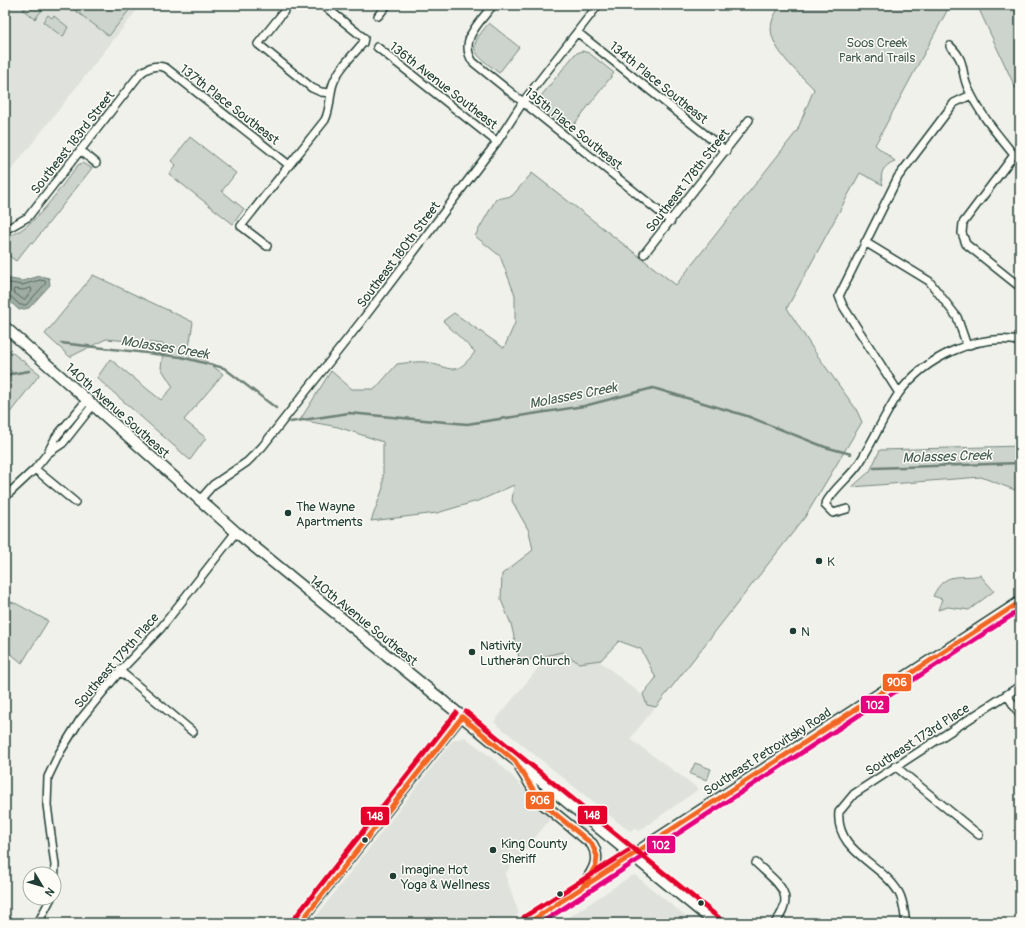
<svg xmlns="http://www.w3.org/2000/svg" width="1025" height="928" font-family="Pangolin,sans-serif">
	<rect width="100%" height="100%" fill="#f0f1eb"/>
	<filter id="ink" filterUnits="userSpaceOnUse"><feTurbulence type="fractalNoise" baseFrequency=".025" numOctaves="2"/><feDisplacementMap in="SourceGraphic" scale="8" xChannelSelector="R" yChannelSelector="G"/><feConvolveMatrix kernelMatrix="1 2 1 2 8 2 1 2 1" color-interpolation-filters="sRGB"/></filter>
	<g filter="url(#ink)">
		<path fill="#dfe2dc" d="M5,5H141L5,178Z
			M566,634L656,706L630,739L699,789L639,831L635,828L630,831L624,827L494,722Z
			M465,737L500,764L552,817L505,874L519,914L504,923H311L453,740Z
			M635,875L694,923H560L631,876Z"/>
		<path fill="#cdd3cd" stroke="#768880" d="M27,5H46L35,19L23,10Z
			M68,5H133L109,36Z
			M780,5H960L949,7L875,145L895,161C883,166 879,173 883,185L860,173L787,308L815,352L856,409L862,422L805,517L656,707L647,705L643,694L656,678L641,649L619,641L601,660L579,663L562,652L520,662L511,624L501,600L502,574L533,550L529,531L512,501L514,485L481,500L437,513L371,521L383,488V442L338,427L300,420L331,371L352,389H375L397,364C406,363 417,361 426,362C452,368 455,378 475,352L443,321L454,313L504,348L515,323V295L500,256L475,236L496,199L512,196L532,173L676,285L797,131L814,89C800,74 765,46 772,22C773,16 778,10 780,5Z
			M977,5H1020V93L1016,89Z
			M48,15L52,18L54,16L68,27L63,37L43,22Z
			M489,23L519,47L499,73C473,52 465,51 489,23Z
			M582,51L589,53L614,73L569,131C558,123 537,111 541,96L575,54Z
			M190,137L236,173L222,191L244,209L233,224L169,174L176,165L171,161Z
			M82,163L92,168L33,243L31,242L16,261L5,253V237C35,230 59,188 78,165Z
			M93,275L193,322L189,348L223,374L184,420L206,438L190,460L97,378L110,359L161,400L173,387L161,368L164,344L106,339L70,357L45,334Z
			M5,347L40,374L5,419V371L9,374L12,372L5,366Z
			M1020,446V492L981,477L852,487L870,471L880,450Z
			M980,575L994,591L969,610L948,607L938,610L942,599L933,596C946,569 960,580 980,575Z
			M5,600L17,604L48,621L22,663L5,649Z
			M695,763L711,769L707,780L690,774Z"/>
		<path fill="#9faca4" stroke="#6c8077" d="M40,276L49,278L50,285L29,308L19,310L5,297V278L22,281Z"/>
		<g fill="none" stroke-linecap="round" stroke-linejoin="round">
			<path stroke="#526961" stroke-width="1" d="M5,282L22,285L40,280L45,281L46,283L26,305H20L9,295H5
				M31,288L32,291L24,300L13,292L14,289L23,290Z"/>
			<path stroke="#6c8077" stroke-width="2.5" d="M61,343L181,357L224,368L276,408
				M5,375L29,371
				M290,422L349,413L467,424L584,406L653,388L747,416L825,447L851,454
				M874,468L1020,463"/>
			<defs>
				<path id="street" d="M289,5L258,44L312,88L321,92L331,93
					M493,5C480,22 458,40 473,62L671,221
					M378,16L387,5
					M577,32L726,151
					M950,46C967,62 960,71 968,88C979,113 997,134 1014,155
					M377,47L497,142
					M80,150L96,163
					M1014,155L963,223L962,233L966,244L1020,287
					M5,230L28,217L140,74C148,67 156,64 166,68L289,165
					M865,242L929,281L957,317L967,346
					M267,246L241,226L325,120C331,108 329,96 333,84C338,69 353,55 363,43L364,38L323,5
					M644,254L749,120
					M899,393L843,306L839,296L898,177L954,103L971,95
					M48,453L63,443L93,405
					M35,469L75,502
					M5,497L35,469L47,454L56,437L87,400
					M199,501L213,485L247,462L262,447L360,323L497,142L523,102L598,5
					M847,509L833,513L825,505C833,488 850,478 860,462C874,440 884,415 899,393C925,358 976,333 1020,341
					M120,671L193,732
					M1007,695L1020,715
					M895,766L979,835
					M756,863C777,883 798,894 775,923
					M54,888L55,865L47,805L48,777L60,752L80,720L120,671L161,628L236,532
					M38,923L51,898
					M300,923L462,717
					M906,923C904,913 904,902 899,893C882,863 835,852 839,812L854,794L1020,686"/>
				<path id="secondary" d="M5,327L236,532L715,923
					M521,769L542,803L592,844C601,859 594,870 585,883
					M528,923L1020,602"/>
			</defs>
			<use href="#street" stroke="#1f3d34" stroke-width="10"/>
			<use href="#secondary" stroke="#1f3d34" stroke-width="13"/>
			<use href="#street" stroke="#fdfcf7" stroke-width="7"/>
			<use href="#secondary" stroke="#fdfcf7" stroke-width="10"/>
			<defs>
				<path id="bus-1" d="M462,717L515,761L542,803L592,844L597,856L596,865L583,887
					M300,923L462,717
					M528,923L1020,602"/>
				<path id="bus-2" d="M541,923L1020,610"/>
				<path id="bus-3" d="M466,712L719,918
					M524,917L628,851
					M294,919L456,713"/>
			</defs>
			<use href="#bus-1" stroke="#fdfcf7" stroke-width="8"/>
			<use href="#bus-2" stroke="#fdfcf7" stroke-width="8"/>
			<use href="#bus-3" stroke="#fdfcf7" stroke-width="8"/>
			<use href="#bus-1" stroke="#f26522" stroke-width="5"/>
			<use href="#bus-2" stroke="#e5007d" stroke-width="5"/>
			<use href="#bus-3" stroke="#e4002b" stroke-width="5"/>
		</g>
	</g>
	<g fill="#1f3d34" stroke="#fdfcf7" stroke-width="1.5">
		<circle cx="288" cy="513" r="4"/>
		<circle cx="819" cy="561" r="4"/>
		<circle cx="793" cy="631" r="4"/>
		<circle cx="472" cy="652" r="4"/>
		<circle cx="365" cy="840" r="3.5"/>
		<circle cx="493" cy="850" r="4"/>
		<circle cx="393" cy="876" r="4"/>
		<circle cx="560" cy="894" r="3.5"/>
		<circle cx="701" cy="903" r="3.5"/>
	</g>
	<g text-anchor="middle" stroke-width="3" stroke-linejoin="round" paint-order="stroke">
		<g font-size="13" fill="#425b53" stroke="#fdfcf7">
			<text x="877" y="47">Soos Creek<tspan x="877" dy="15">Park and Trails</tspan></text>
		</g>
		<g font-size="13" fill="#1f3d34" stroke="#fdfcf7">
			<text transform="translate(659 82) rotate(39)" y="5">134th Place Southeast</text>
			<text transform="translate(444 85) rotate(38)" y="5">136th Avenue Southeast</text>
			<text transform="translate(230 104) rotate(38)" y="5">137th Place Southeast</text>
			<text transform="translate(574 128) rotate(39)" y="5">135th Place Southeast</text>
			<text transform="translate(72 142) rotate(-52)" y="5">Southeast 183rd Street</text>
			<text transform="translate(687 180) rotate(-52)" y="5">Southeast 178th Street</text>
			<text transform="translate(398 254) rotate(-53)" y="5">Southeast 180th Street</text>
			<text transform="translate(118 410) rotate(42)" y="5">140th Avenue Southeast</text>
			<text transform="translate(364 620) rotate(39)" y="5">140th Avenue Southeast</text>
			<text transform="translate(116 660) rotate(-49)" y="5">Southeast 179th Place</text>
			<text transform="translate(917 739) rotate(-33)" y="5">Southeast 173rd Place</text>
			<text transform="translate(767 751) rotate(-33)" y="5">Southeast Petrovitsky Road</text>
		</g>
		<g font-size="13" fill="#1f3d34" stroke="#fdfcf7" text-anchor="start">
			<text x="296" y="511">The Wayne<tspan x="296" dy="15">Apartments</tspan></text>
			<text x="827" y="566">K</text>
			<text x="801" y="636">N</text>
			<text x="480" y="650">Nativity<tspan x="480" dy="15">Lutheran Church</tspan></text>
			<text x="501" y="848">King County<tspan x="501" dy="15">Sheriff</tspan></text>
			<text x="401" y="874">Imagine Hot<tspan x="401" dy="15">Yoga &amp; Wellness</tspan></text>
		</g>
		<g font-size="14" font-style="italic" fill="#455e56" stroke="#fdfcf7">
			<text transform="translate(165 347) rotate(9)" y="5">Molasses Creek</text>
			<text transform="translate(573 395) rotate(-11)" y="5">Molasses Creek</text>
			<text transform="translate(947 456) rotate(-2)" y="5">Molasses Creek</text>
		</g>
	</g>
	<g stroke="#fdfcf7" stroke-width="1.5">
		<rect x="882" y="673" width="30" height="19" rx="4" fill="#f26522"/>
		<rect x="860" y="695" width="30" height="19" rx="4" fill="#e5007d"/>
		<rect x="525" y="791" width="30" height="19" rx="4" fill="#f26522"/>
		<rect x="577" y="805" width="31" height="20" rx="4" fill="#e4002b"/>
		<rect x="360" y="806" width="30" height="20" rx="4" fill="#e4002b"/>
		<rect x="646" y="835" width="30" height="19" rx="4" fill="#e5007d"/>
	</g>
	<g font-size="11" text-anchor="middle" font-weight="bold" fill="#fff">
		<text x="897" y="686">906</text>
		<text x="875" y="709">102</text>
		<text x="540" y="804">906</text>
		<text x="592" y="819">148</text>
		<text x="375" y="820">148</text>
		<text x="661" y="849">102</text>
	</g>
	<rect width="1025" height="928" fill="none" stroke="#fdfcf7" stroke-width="20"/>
	<rect x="10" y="10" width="1005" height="908" fill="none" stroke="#1f3d34" stroke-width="1.5" filter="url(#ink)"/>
	<g transform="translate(42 886) rotate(128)"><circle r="19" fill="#fdfcf7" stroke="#a4b0a9"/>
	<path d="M0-3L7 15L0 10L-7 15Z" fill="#1f3d34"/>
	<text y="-6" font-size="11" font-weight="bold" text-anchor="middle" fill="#1f3d34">N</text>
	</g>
</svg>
